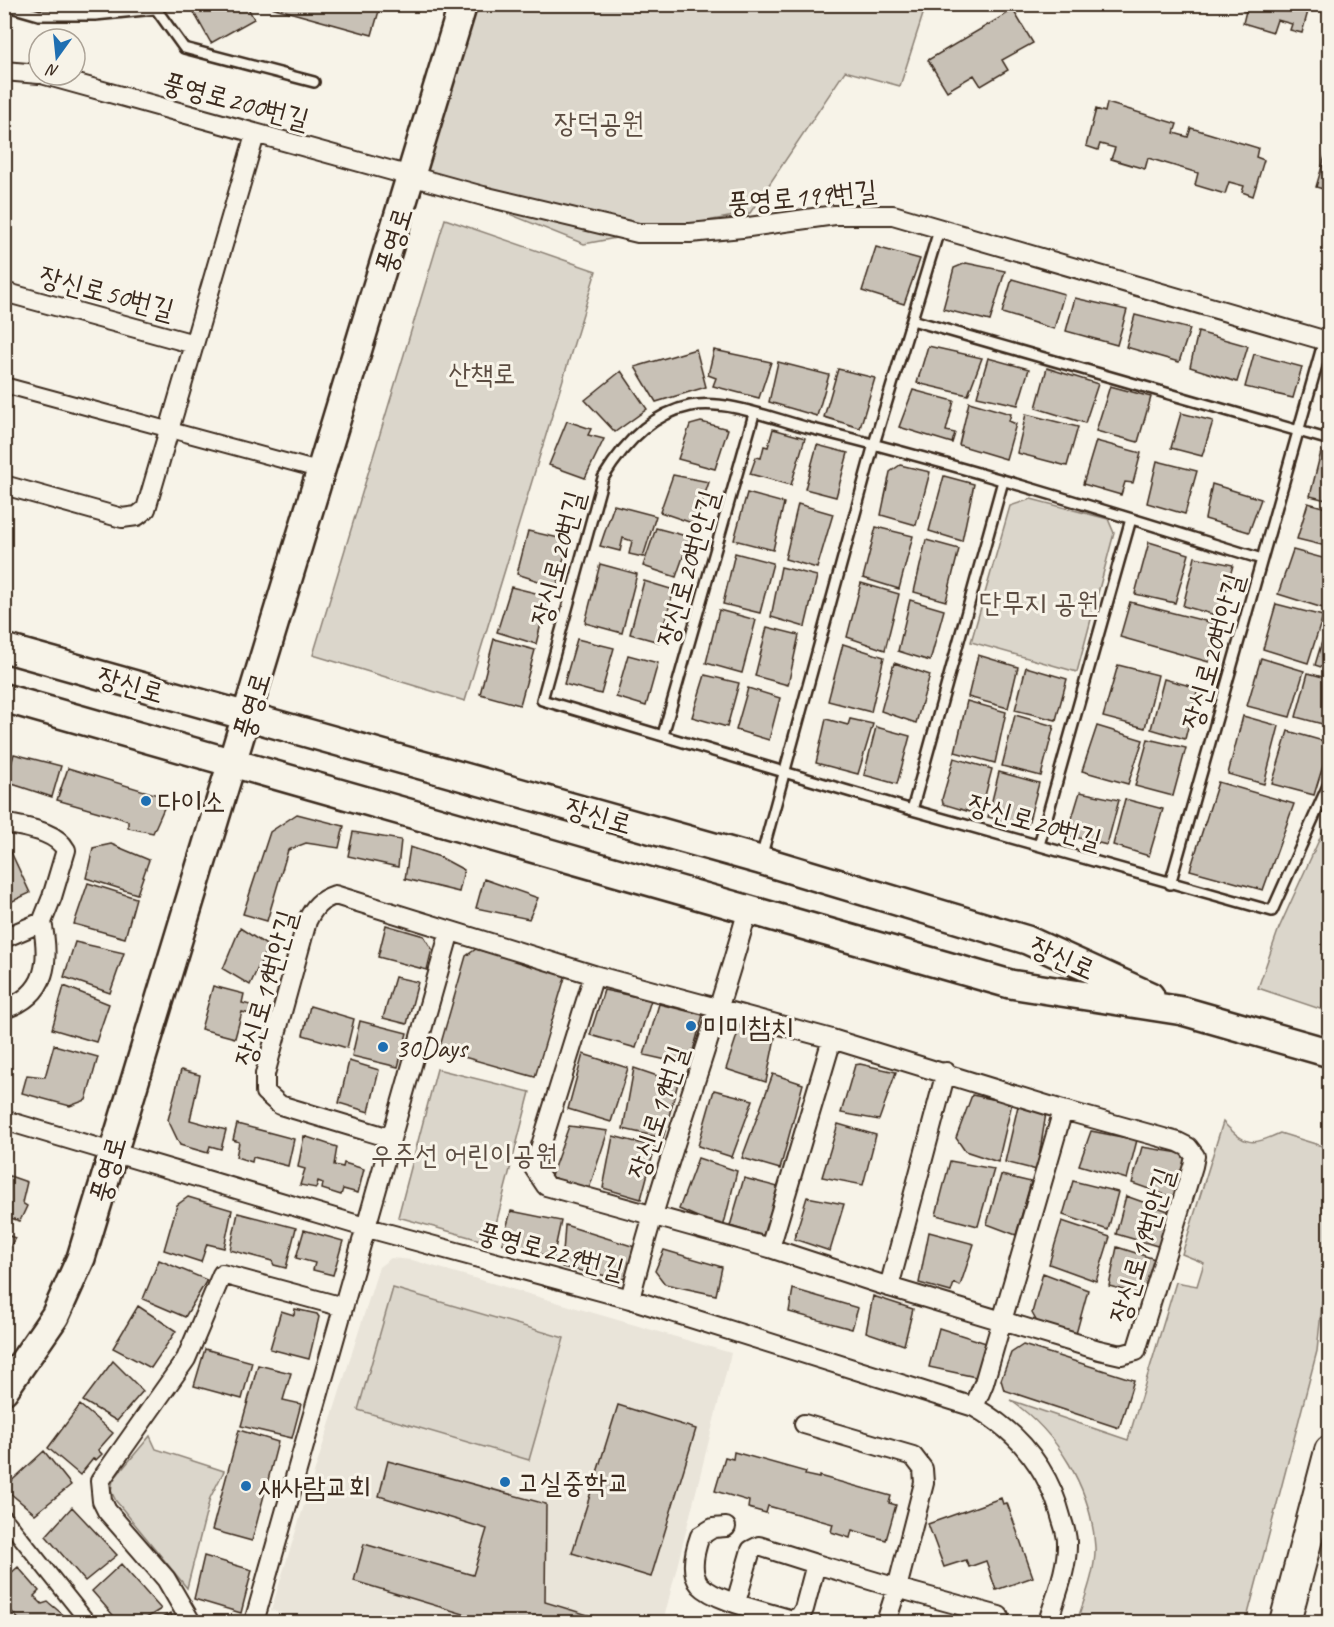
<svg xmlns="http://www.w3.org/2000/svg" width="1334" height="1627" font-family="Caveat,'Poor Story',sans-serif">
	<rect width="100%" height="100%" fill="#f7f3e8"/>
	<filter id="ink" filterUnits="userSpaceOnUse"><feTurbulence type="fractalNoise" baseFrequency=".0167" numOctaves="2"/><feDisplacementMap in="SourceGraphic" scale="12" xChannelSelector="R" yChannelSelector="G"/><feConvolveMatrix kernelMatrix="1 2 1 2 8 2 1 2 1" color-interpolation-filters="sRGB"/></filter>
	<g filter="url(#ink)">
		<path fill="#e9e4d9" d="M391,1258L412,1260L731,1353L663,1622H313L271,1610L379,1267Z"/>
		<path fill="#dbd6cb" stroke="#8b8074" stroke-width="1.5" d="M471,5H926L900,86L845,71L750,213L584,244L412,175Z
			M445,219L596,271L465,701L313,655Z
			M1031,499L1108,519L1114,533L1077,672L971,642L1010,506Z
			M1329,818V1012L1258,988L1279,928Z
			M437,1069L530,1092L491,1243L398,1217Z
			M1223,1122C1246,1146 1251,1146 1280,1133L1322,1146L1330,1153L1329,1274L1322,1303L1317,1351L1246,1622H1077C1084,1599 1096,1571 1095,1547C1092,1489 1057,1432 1010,1400L1128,1440L1176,1282L1197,1286L1204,1263L1182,1254Z
			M393,1288L564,1338L529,1460L358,1410Z
			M150,1436L156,1449L224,1471L210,1498L187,1588L116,1501L111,1491L113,1480Z"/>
		<path fill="#c8c1b6" stroke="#3b2a1e" stroke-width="1.5" d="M200,4H254L248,8L254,19L211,43L192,9Z
			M260,4H381L372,35Z
			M1224,4H1310L1302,33L1290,30L1292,24L1277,20L1273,32L1243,23L1246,11Z
			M1013,10L1033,43L1002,60L1008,70L981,86L974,75L947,91L928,60Z
			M4,99L9,100V106L4,126Z
			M1107,103L1177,124L1174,133L1188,137L1191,128L1258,148L1256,157L1264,160L1253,196L1242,192L1244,186L1229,182L1225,194L1195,185L1198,173L1148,158L1145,169L1111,159L1115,148L1100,144L1098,150L1086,146L1096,109L1105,112Z
			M1328,146L1330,147V191L1316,187Z
			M876,247L920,259L904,304L862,291Z
			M966,263L1005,271L990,321L943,309L954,268Z
			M1012,279L1064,294L1054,329L1002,313Z
			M1075,298L1127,310L1117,345L1066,331Z
			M1135,315L1190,329L1179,362L1126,347Z
			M1198,332L1248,346L1237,382L1190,367Z
			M928,346L982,358L968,395L917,383Z
			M696,349L706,387L656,402L635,367Z
			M714,350L771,362L759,398L713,386L716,378L708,375Z
			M1254,354L1302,367L1293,398L1245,387Z
			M988,358L1029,369L1018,405L977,396Z
			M778,362L829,375L817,416L769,402Z
			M1047,368L1098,384L1085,423L1036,408Z
			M838,369L875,378L860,428L824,417Z
			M621,371L647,409L615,432L585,400Z
			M1110,386L1151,397L1138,442L1096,431Z
			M913,390L954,401L946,431L955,433L952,443L899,427Z
			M969,402L1011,414L1009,421L1016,424L1006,459L959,445Z
			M1181,413L1213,421L1202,456L1171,448Z
			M1026,414L1078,427L1067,466L1017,453Z
			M567,421L591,429L588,435L604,439L585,478L549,465Z
			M701,422L728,429L715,469L678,459L690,425Z
			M773,429L805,438L791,485L750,474L756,457L761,458L764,446L768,447Z
			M1096,441L1141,453L1133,483L1125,482L1121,495L1083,484Z
			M817,445L848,453L836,497L805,489Z
			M1321,452L1330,454V501L1310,496Z
			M1157,461L1197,471L1185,514L1147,503Z
			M900,465L930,472L916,525L881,515L890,472Z
			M673,475L709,482L695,524L660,512Z
			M944,476L974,484L962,541L929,531Z
			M1212,484L1261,499L1249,532L1205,519Z
			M747,493L784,503L773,550L734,540Z
			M1308,503L1330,509V547L1297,539Z
			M798,504L833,514L817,568L785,559Z
			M614,505L656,516L643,557L629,554L632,541L623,538L620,551L600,546Z
			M876,527L913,536L899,589L863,578Z
			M656,528L690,537L676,577L643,566Z
			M528,531L568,540L557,587L517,574Z
			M926,540L959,549L946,601L914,592Z
			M1149,542L1189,554L1175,603L1135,594Z
			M1293,550L1330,560V589L1323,608L1278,594Z
			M735,553L773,563L760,613L723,604Z
			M1195,557L1233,565L1219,616L1183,606Z
			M600,564L637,574L622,633L585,623Z
			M781,567L817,576L805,627L771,617Z
			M644,581L674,590L659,642L630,634Z
			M861,583L899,594L885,650L847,637Z
			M511,587L548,596L536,644L497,632Z
			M910,600L944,610L930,661L898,651Z
			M1130,602L1217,624L1209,662L1120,637Z
			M1276,604L1323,616L1308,663L1263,649Z
			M719,610L756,620L742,673L706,663Z
			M1329,618L1330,619V670L1315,665Z
			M767,627L799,635L788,685L755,676Z
			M494,639L535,650L520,705L480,694Z
			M577,639L614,648L601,694L564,684Z
			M843,644L884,657L871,712L828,701Z
			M628,655L658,663L646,706L616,697Z
			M978,655L1018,667L1008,708L968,697Z
			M1261,658L1304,671L1290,717L1247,706Z
			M894,663L930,675L916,723L881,711Z
			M1118,665L1158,675L1145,728L1103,717Z
			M1026,667L1067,679L1056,720L1015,710Z
			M1308,673L1330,679V726L1296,717Z
			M705,675L739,683L727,727L692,717Z
			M1164,679L1198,688L1185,739L1151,729Z
			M748,688L780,698L769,740L736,730Z
			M967,701L1006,712L995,763L955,752Z
			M1015,715L1054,726L1041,776L1002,766Z
			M1243,716L1279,726L1264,784L1228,774Z
			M826,719L848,725L850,719L873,724L858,774L816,763Z
			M1097,726L1143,740L1128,784L1082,771Z
			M876,727L910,736L897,784L864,775Z
			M1288,731L1330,743L1314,795L1272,784Z
			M1148,739L1186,748L1173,796L1135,786Z
			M14,754L61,766L52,797L6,782Z
			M954,758L992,769L980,815L943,804L942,799Z
			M68,768L158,795L164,808L153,833L128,828V821L120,818L57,800Z
			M999,772L1039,783L1027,828L988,817Z
			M1218,782L1294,804L1263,890L1190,870Z
			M1080,792L1119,800L1107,845L1067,835Z
			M1125,799L1163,809L1149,856L1113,845Z
			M297,814L344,826L339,848L306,843L288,850L267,921L243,914L270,832Z
			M353,832L401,840L398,867L348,856Z
			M111,844L149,860L137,894L86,878L93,848Z
			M410,847L440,857L464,870L459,892L405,879Z
			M10,850L30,893L4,905V852Z
			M484,879L538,898L529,919L476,908Z
			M88,883L136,898L125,938L74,924Z
			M386,925L424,936L432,949L427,970L378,957Z
			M240,928L268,946L250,985L223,969Z
			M75,942L124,953L110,993L64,977Z
			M476,949L566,974L535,1077L439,1050L466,956Z
			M395,977L418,982L407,1024L383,1018Z
			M64,986L109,1004L96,1042L52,1029Z
			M213,986L244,994L242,1003L266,1009L265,1018L242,1012L235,1038L201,1029Z
			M604,990L651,1000L636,1048L590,1035Z
			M659,1004L703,1015L689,1065L644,1055Z
			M310,1006L354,1019L347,1048L303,1035Z
			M360,1021L407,1033L398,1067L352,1056Z
			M740,1026L776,1033L766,1082L726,1069Z
			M54,1045L98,1057L86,1100L70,1106L22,1093L27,1075L45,1077Z
			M583,1054L628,1068L611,1122L568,1109Z
			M349,1061L379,1070L369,1112L339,1103Z
			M860,1064L896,1072L879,1120L841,1113L855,1065Z
			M634,1068L678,1083L663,1138L623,1129Z
			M181,1070L200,1075L190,1120L226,1130L221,1149L210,1146L208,1153L180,1145L168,1120Z
			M773,1074L803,1084L780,1169L742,1158Z
			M714,1090L753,1100L732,1157L698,1146Z
			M972,1095L1012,1103L998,1162L965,1151L956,1138Z
			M1018,1106L1046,1113L1037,1170L1005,1162Z
			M237,1124L294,1139L288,1166L253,1157L252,1162L236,1157L239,1142L233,1140Z
			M838,1124L876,1135L863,1185L822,1177Z
			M569,1126L608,1131L589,1189L557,1183L551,1176Z
			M1091,1131L1137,1140L1127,1179L1079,1165Z
			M304,1136L337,1147L334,1165L343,1167L344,1163L364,1169L358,1193L343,1189L341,1195L322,1189L323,1183L318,1181L316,1188L300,1185L305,1169L298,1167Z
			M613,1136L655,1147L641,1199L603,1188Z
			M1142,1147L1186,1154L1177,1199L1132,1183Z
			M698,1158L737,1171L723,1228L679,1209Z
			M950,1161L994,1169L978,1226L936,1215Z
			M4,1174L27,1182L22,1203L27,1206L20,1221L4,1216Z
			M1001,1175L1031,1182L1016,1235L987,1224Z
			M744,1178L778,1187L765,1237L730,1226Z
			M1073,1181L1118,1192L1108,1230L1063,1215Z
			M1126,1196L1171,1212L1161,1247L1116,1234Z
			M188,1197L232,1210L224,1248L207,1244L201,1262L164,1250L177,1205Z
			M807,1197L844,1204L830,1251L794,1239Z
			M511,1211L561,1221L553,1258L502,1243Z
			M238,1213L296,1228L286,1268L274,1265L272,1261L230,1250Z
			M1062,1221L1110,1237L1096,1281L1049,1264Z
			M565,1225L635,1247L630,1276L622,1279L562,1267Z
			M304,1230L343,1241L333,1275L313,1270L315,1263L296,1258Z
			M929,1232L974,1244L960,1286L954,1283L951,1292L919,1283Z
			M4,1234L15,1238L4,1258Z
			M1117,1247L1158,1260L1146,1296L1109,1286Z
			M664,1250L722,1267L716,1295L665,1284L655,1271Z
			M159,1260L207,1280L185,1317L143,1299Z
			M1043,1273L1088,1290L1076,1334L1037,1322L1032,1313Z
			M793,1289L858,1308L852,1329L789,1312Z
			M873,1296L913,1309L904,1345L866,1332Z
			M138,1306L176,1331L151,1368L113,1348Z
			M295,1309L317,1314L319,1317L309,1359L270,1349L281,1311L294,1315Z
			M939,1328L986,1343L976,1377L929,1367Z
			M1023,1345L1134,1380L1119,1428L1004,1390L1001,1380L1011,1353Z
			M205,1349L252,1362L242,1399L194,1386Z
			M113,1361L143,1391L117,1421L83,1401Z
			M258,1365L291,1373L283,1400L301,1404L292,1438L241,1426Z
			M80,1405L113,1433L98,1450L102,1454L96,1460L93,1459L80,1475L48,1448Z
			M618,1405L696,1429L651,1577L572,1553Z
			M239,1430L278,1442L252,1541L212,1530Z
			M44,1451L71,1485L35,1514L4,1488Z
			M734,1452L806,1472L805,1475L819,1478V1476L891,1496L889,1503L896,1505L886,1540L852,1530L850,1538L831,1532L833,1524L768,1506L766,1513L748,1508L749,1501L715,1491L725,1457L733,1459Z
			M388,1461L546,1504L545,1602L611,1622H490L354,1581L364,1544L473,1575L487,1529L379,1496Z
			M1001,1498L1003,1504L1007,1503L1033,1577L996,1590L986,1561L969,1567L966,1560L944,1567L928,1524Z
			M72,1507L117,1555L85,1581L46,1536Z
			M204,1556L252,1570L241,1613L194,1599Z
			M121,1564L161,1609L140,1622H119L92,1591Z
			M18,1567L39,1591L34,1596L42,1604L48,1602L67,1618L61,1622H21L4,1603V1579Z
			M170,1613L176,1622H156Z"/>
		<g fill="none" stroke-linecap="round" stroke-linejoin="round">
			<defs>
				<path id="service" d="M4,5L39,15H95L155,9L161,4
					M156,9L184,48L314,82
					M912,320L1330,440
					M1262,559C1112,513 962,465 809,428C773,419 727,399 690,406C650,414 623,445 603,478L542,700L912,810L1272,911L1330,781
					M663,735L754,414
					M912,810L1003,481
					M1039,845L1131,519
					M761,858L874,444L940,227
					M1170,884L1324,340"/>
				<path id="pedestrian" d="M4,385L322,471
					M4,1517L88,1622"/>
				<path id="minor" d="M4,71L39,74
					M45,75L483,196L638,233H690L742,228L835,215H893L1330,342
					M4,292L194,344
					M4,485L122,518L137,516L146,509L255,135
					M4,823C25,828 55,830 66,850L52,897L42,922L4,938
					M4,1009C48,995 50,960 42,922
					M4,1120L368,1228L630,1299L974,1407C1019,1432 1049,1469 1062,1520C1064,1526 1067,1535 1067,1542C1068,1568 1055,1598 1048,1622
					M390,1138L280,1105L265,1092V1074L307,921C314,907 320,900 335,895L594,975L832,1039L1063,1110L1178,1142L1188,1147L1195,1156L1193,1166L1136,1351L1121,1355L1099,1350L889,1287L770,1248L546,1186L534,1168L594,975
					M770,1248L832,1039
					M889,1287L946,1072
					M630,1299C663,1167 712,1040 748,909
					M974,1407L984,1383L1063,1110
					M804,1424L913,1456L923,1469L924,1483L897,1588L999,1616
					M726,1527L713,1528L700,1536C695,1550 689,1572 700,1585C716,1602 769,1612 792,1620L800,1616L804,1609L816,1564L897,1588L886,1622
					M736,1602L751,1550L759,1546L816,1564
					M191,1622L166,1579L107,1511L102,1501L100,1481L186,1359L222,1274L343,1307
					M254,1622L450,931"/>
				<path id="secondary" d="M4,648L760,860L1027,940L1150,996
					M4,698L1010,984L1183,1011L1330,1053
					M4,1390L55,1316L81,1258L463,4"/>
				<path id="primary" d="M1285,1622L1330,1451"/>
			</defs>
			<use href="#service" stroke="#3b2a1e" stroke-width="14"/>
			<use href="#pedestrian" stroke="#3b2a1e" stroke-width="18"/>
			<use href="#minor" stroke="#3b2a1e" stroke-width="22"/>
			<use href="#secondary" stroke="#3b2a1e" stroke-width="32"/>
			<use href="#primary" stroke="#3b2a1e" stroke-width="34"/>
			<use href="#service" stroke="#f7f3e8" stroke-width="9"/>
			<use href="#pedestrian" stroke="#f7f3e8" stroke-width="14"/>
			<use href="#minor" stroke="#f7f3e8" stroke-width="18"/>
			<use href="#secondary" stroke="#f7f3e8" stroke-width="27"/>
			<use href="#primary" stroke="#f7f3e8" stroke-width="30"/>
		</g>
	</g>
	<g fill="#1f6fb2" stroke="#f7f3e8" stroke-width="2">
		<circle cx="146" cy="801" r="6"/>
		<circle cx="691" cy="1026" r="6"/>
		<circle cx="383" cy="1047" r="6"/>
		<circle cx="505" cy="1482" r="6"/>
		<circle cx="246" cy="1486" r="6"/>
	</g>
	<g text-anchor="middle" stroke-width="6" stroke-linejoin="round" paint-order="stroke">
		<g font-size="28" fill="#3b2a1e" stroke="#f7f3e8">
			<text transform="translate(236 100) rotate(15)" y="10">풍영로200번길</text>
			<text transform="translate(802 196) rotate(-5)" y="10">풍영로199번길</text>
			<text transform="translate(393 240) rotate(-73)" y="10">풍영로</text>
			<text transform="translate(107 292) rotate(15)" y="10">장신로50번길</text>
			<text transform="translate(557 558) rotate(-75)" y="10">장신로20번길</text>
			<text transform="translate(687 568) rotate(-74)" y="10">장신로20번안길</text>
			<text transform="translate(1212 651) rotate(-74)" y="10">장신로20번안길</text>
			<text transform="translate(131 684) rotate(16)" y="10">장신로</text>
			<text transform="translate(251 705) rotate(-73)" y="10">풍영로</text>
			<text transform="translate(599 815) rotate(16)" y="10">장신로</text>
			<text transform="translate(1035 821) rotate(16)" y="10">장신로20번길</text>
			<text transform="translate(1063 957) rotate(24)" y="10">장신로</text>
			<text transform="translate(265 988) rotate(-74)" y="10">장신로19번안길</text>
			<text transform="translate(657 1112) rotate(-72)" y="10">장신로19번길</text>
			<text transform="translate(107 1169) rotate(-74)" y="10">풍영로</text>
			<text transform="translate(1141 1245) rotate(-73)" y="10">장신로19번안길</text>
			<text transform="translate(551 1250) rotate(15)" y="10">풍영로229번길</text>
		</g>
		<g font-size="28" fill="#5b4c41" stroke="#f7f3e8">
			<text x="599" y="132">장덕공원</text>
			<text x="482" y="383">산책로</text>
			<text x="1039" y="612">단무지 공원</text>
			<text x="464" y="1164">우주선 어린이공원</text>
		</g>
		<g font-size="28" fill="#3b2a1e" stroke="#f7f3e8" text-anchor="start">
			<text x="158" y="811">다이소</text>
			<text x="703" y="1036">미미참치</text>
			<text x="395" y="1057">30Days</text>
			<text x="517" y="1492">고실중학교</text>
			<text x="258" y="1496">새사람교회</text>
		</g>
	</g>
	<rect width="1334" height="1627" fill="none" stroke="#f7f3e8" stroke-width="24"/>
	<rect x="12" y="12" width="1310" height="1603" fill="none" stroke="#3b2a1e" stroke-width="2" filter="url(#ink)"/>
	<g transform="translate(57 57) rotate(195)"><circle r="28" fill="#f7f3e8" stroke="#aca397" stroke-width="1.5"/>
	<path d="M0-4.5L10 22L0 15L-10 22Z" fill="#1f6fb2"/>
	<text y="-9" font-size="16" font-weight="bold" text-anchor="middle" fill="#3b2a1e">N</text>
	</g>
</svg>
